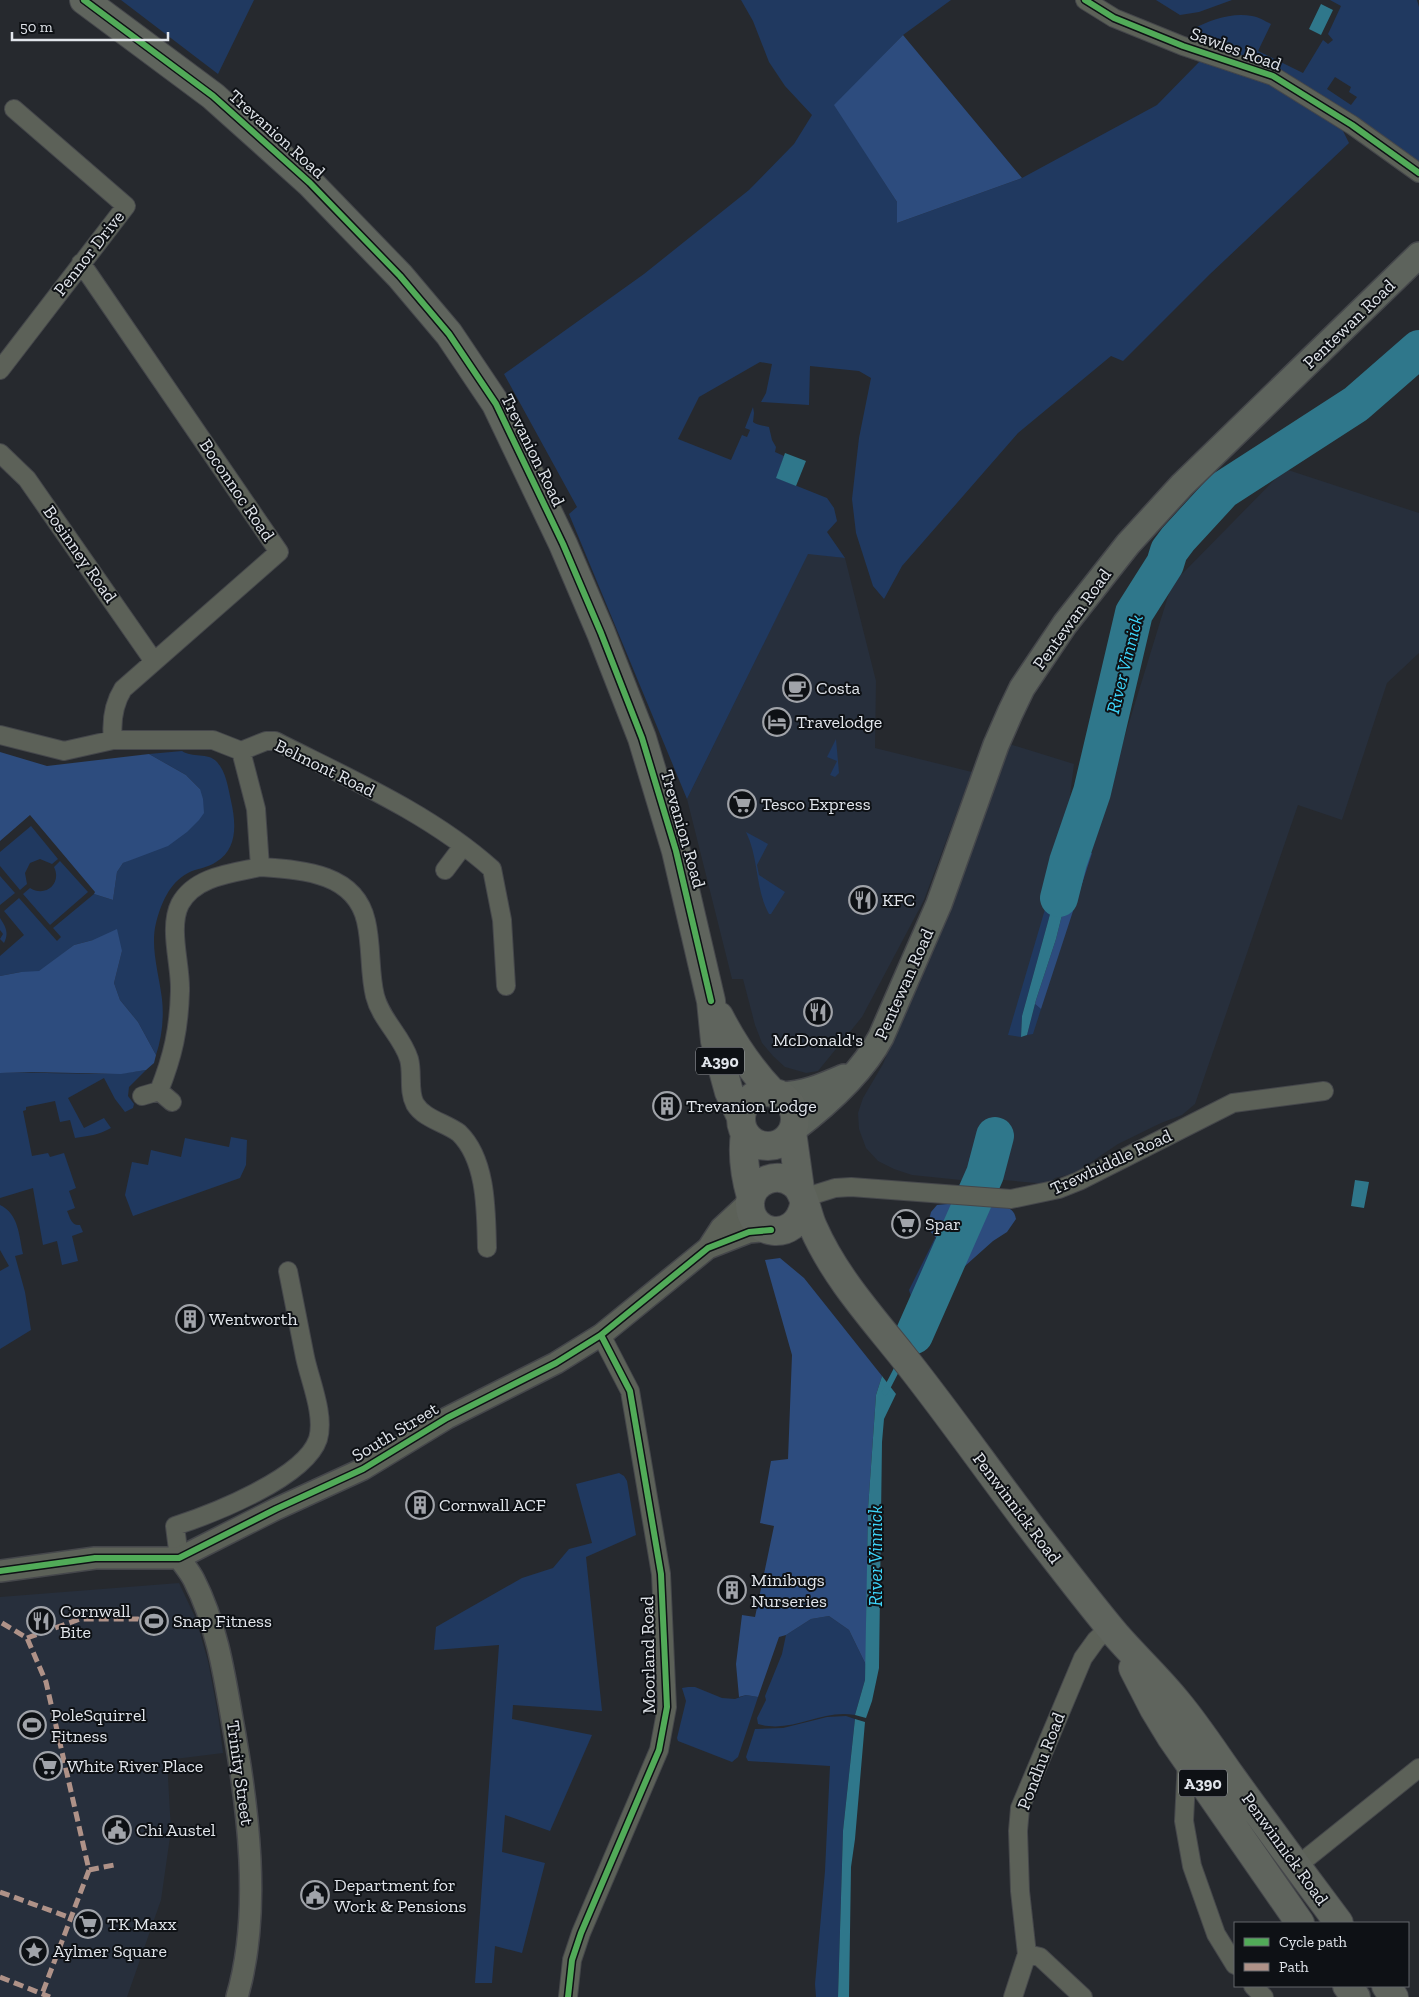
<svg xmlns="http://www.w3.org/2000/svg" width="1419" height="1997" font-family="'Zilla Slab',serif">
	<rect width="100%" height="100%" fill="#26292e"/>
	<path fill="#272f3c" d="M1285,469L1419,513V653L1387,683L1342,820L1298,805L1195,1104L1182,1115L1161,1123L1118,1144L1075,1173L1055,1178L1048,1184L992,1179L990,1183L912,1175L894,1169L878,1161L866,1148L859,1129L858,1113L863,1098L883,1064L895,1034L1006,743L1074,764L1070,796L1103,807L1173,580L1183,573Z
		M808,553L845,558L876,681L875,748L972,772L924,900L862,1017L818,1071L806,1073L785,1067L773,1056L762,1043L755,1025L743,979H732L687,799Z
		M179,1583L196,1619L208,1661L218,1714L223,1753L167,1760L171,1830L161,1900L127,1997H0V1597Z"/>
	<path fill="#203960" fill-rule="evenodd" d="M121,0H254L218,74Z
		M741,0H951L903,35L835,105L897,202V223L1022,178L1157,105L1201,60L1272,81L1341,127L1349,143L1209,275L1123,361L1111,356L1018,433L902,566L884,599L873,586L856,533L852,499L859,438L871,378L859,371L810,366L809,405L761,402L766,393L772,364L760,362L699,397L678,439L731,460L742,435L747,437L750,430L745,428L753,407L754,413L753,422C757,425 764,426 769,427L772,440L776,447L775,452L784,456L777,478L827,498L834,508L837,521L827,532L845,558L808,554L687,799L569,514L577,507L504,374L644,274L749,190L794,144L812,115L785,86L769,62L753,21Z
		M1156,0H1232L1199,12L1180,15Z
		M1330,0H1417L1419,7V162L1197,43L1193,29C1210,20 1232,12 1252,16C1259,17 1265,21 1271,24L1258,51L1303,73L1323,40L1328,44L1333,40L1328,34L1341,6ZM1335,77L1351,87L1349,92L1357,97L1351,105L1327,89Z
		M836,739L839,773L835,777L830,775L837,761L827,757Z
		M182,751C192,758 208,752 217,762C226,772 228,787 231,801C236,823 238,849 216,862C208,868 197,868 188,873C169,883 161,904 156,923C150,947 159,974 162,999C164,1018 162,1037 156,1055L138,1022L120,1000L114,983L122,951L93,940L74,945L39,972H21L0,976V956L24,935L4,911L19,898L57,941L61,937L53,928L94,894L113,900L117,872L123,863L138,856L200,789L186,775L149,754Z
		M31,826L58,859L52,864L40,859L30,863L25,873L27,884L20,890L0,866V852Z
		M746,832L768,844L757,865L759,875L785,892L771,914H769C755,889 759,858 746,832Z
		M1063,848L1068,849L1022,1016L1021,1037L1008,1035Z
		M60,861L88,892L50,925L23,894L30,888C46,898 62,883 54,867Z
		M0,876L15,893L0,905Z
		M0,918C6,927 9,933 4,943L0,939L3,934L0,930Z
		M1035,1004L1041,1009L1033,1034L1027,1035Z
		M146,1070L129,1087L128,1096L134,1104L133,1108L125,1112L115,1099L104,1078L68,1098L84,1128L104,1118L111,1128C99,1135 88,1136 75,1138L70,1120L60,1122L55,1101L26,1107V1110L23,1111L32,1156L48,1153L50,1157L64,1153L76,1188L69,1191L75,1208L67,1211C70,1217 71,1226 80,1225L83,1232L72,1236L78,1261L62,1265L57,1241L43,1245L33,1188L0,1198V1073C49,1071 98,1078 146,1070Z
		M979,1132L991,1135L976,1181L966,1180L969,1160Z
		M231,1137L247,1140L246,1165L240,1178L133,1216L125,1195L132,1162L148,1165L151,1150L181,1157L185,1138L229,1147Z
		M0,1205C19,1214 19,1236 23,1254L15,1256L25,1292L31,1330L0,1349V1271L9,1266L0,1250Z
		M935,1238L948,1251L923,1307L913,1303L909,1290Z
		M955,1257L965,1266L937,1313L928,1309Z
		M619,1473L624,1476L627,1481L636,1535L586,1557L602,1711L513,1705L512,1719L592,1735L550,1831L505,1815L502,1852L545,1863L522,1953L495,1946L492,1983H475L499,1645L434,1650L436,1627L522,1578L553,1568L569,1549L592,1543L576,1484Z
		M829,1616L849,1630L866,1665L865,1680L855,1715C820,1709 793,1734 758,1724L757,1718L766,1700L765,1696L782,1654L786,1635L811,1619Z
		M688,1687H695L722,1698L735,1699L746,1695L758,1697L738,1757L732,1762L678,1741L677,1738L686,1701L682,1688Z
		M846,1716L855,1719L843,1831L838,1997H816L815,1984L825,1871L830,1766L748,1761L746,1757L755,1729L783,1728L827,1717Z"/>
	<path fill="#2d4c7e" d="M903,35L1022,178L897,223V202L834,105Z
		M0,752L47,766L149,754L186,775L200,789L203,799L204,813L199,820L187,832L168,846L123,863L117,872L113,900L94,894L95,892L30,815L0,841Z
		M1078,851L1092,853L1041,1009L1035,1004L1036,1000L1056,939Z
		M117,929L122,951L114,983L120,1000L138,1022L156,1055L154,1063L146,1070L121,1074L31,1072L0,1073V976L21,972L39,971L74,945L93,940Z
		M968,1202L948,1251L927,1228L931,1212L937,1205Z
		M981,1204C994,1205 1014,1203 1016,1219L1007,1232L993,1241L965,1266L955,1257Z
		M780,1258L804,1278L882,1376L876,1395L868,1509L866,1665L849,1630L829,1616L811,1619L786,1635L779,1637L758,1697L746,1695L739,1697L736,1664L742,1615L755,1617L774,1526L760,1523L771,1461L788,1459L792,1355L765,1260Z"/>
	<path fill="#2f778b" d="M1321,4L1333,10L1321,35L1309,29Z
		M785,453L806,461L796,486L776,478Z
		M1068,849L1078,851L1056,939L1036,1000L1027,1035L1021,1037L1022,1016Z
		M991,1135L1003,1138L992,1179L990,1183L976,1181Z
		M1355,1180L1369,1182L1364,1208L1351,1206Z
		M968,1202L981,1204L928,1309L923,1307Z
		M882,1376L896,1394L884,1419L882,1442L879,1668L872,1701L866,1718L855,1715L865,1680L868,1509L876,1395Z
		M855,1719L865,1722L855,1839L851,1867L849,1997H838L843,1831Z"/>
	<g fill="none" stroke-linecap="round" stroke-linejoin="round">
		<path stroke="#2f778b" stroke-width="6" d="M907,1350L914,1335
			M885,1392L900,1363"/>
		<path stroke="#2f778b" stroke-width="38" d="M1059,898L1068,862L1092,792L1134,613L1165,564L1169,551L1178,539L1223,490L1356,404L1419,349
			M914,1335L985,1174L995,1136"/>
		<defs>
			<path id="minor" d="M1085,0L1114,18L1183,46L1273,76L1352,125L1419,173
				M81,263L279,552L123,689C113,705 111,721 113,740
				M0,370L126,206L14,109
				M0,453L27,479L153,660
				M0,735L64,751L113,740H213L241,751L266,741H275C348,778 431,814 492,869L502,920L506,986
				M241,751L256,809L260,867C301,870 355,872 366,921C372,946 369,972 375,996C381,1020 402,1036 409,1059C413,1073 408,1091 415,1104C424,1119 446,1123 459,1133C487,1160 486,1212 487,1248
				M445,870L463,846
				M159,1091L172,1102
				M142,1096L159,1091C173,1056 179,1029 180,991C181,965 168,928 180,904C195,876 233,873 260,867
				M803,1198L835,1188L851,1187L1011,1199L1059,1189L1079,1181L1233,1103L1324,1091
				M179,1558L175,1526C212,1514 305,1478 318,1439C325,1415 310,1381 305,1357C299,1328 294,1300 288,1271
				M1187,1760L1184,1821L1192,1866L1216,1934L1235,1965
				M1297,1866L1419,1768
				M1027,1954L1040,1957L1083,1997
				M1253,1986L1264,1997
				M568,1997L572,1960L581,1933L659,1750L667,1707L661,1574L630,1391L601,1335
				M1013,1997L1027,1954L1020,1891L1018,1831L1020,1808L1083,1658L1096,1640L1110,1627"/>
			<path id="tertiary" d="M708,1248L721,1228L750,1201
				M179,1558C184,1565 190,1572 194,1580C216,1623 224,1672 232,1719C248,1805 262,1912 237,1997
				M0,1571L95,1558H179L276,1509L363,1469L447,1418L556,1363L601,1335L708,1248L749,1232L771,1230"/>
			<path id="secondary" d="M780,1095C805,1094 821,1087 844,1077
				M793,1130C826,1105 862,1073 881,1037L939,904L996,745L1010,713L1022,688L1065,624L1128,544L1182,485L1419,255"/>
			<path id="trunk" d="M84,0L213,96L310,183L400,276L449,334L496,404L563,544L601,633L642,738L676,851L711,1001L715,1041L729,1092L741,1117
				M719,1016C734,1045 750,1069 773,1093
				M741 1119a27 27 0 1 1 54 0a27 27 0 1 1-54 0Z
				M792,1132L800,1189
				M745,1133C742,1154 745,1176 751,1197
				M804,1205C796,1244 748,1236 750,1202C752,1181 778,1170 794,1184C805,1192 807,1215 813,1227C834,1275 869,1314 901,1354C949,1414 993,1478 1040,1539C1065,1571 1090,1604 1116,1635C1136,1658 1159,1679 1178,1703C1197,1726 1214,1752 1231,1776C1267,1826 1303,1875 1339,1923
				M1133,1668L1154,1709L1171,1737L1300,1923
				M1347,1986L1356,1997
				M1386,1986L1394,1997"/>
		</defs>
		<use href="#minor" stroke="#45474b" stroke-width="20"/>
		<use href="#tertiary" stroke="#45474b" stroke-width="24"/>
		<use href="#secondary" stroke="#45474b" stroke-width="28"/>
		<use href="#trunk" stroke="#45474b" stroke-width="30"/>
		<use href="#minor" stroke="#5c6158" stroke-width="18"/>
		<use href="#tertiary" stroke="#5c6158" stroke-width="21"/>
		<use href="#secondary" stroke="#5d635c" stroke-width="25"/>
		<use href="#trunk" stroke="#5f645d" stroke-width="28"/>
		<path stroke="#af9288" stroke-width="5" stroke-dasharray="10 5" stroke-linecap="butt" d="M2,1623L27,1638L46,1682L89,1870L42,1994
			M27,1638L80,1619H138L150,1623
			M89,1870L114,1865
			M0,1892L71,1918
			M0,1977L50,1997"/>
		<defs>
			<path id="cycleway" d="M84,0L213,96L310,183L400,276L449,334L496,404L563,544L601,633L642,738L676,851L711,1001
				M1085,0L1114,18L1183,46L1273,76L1352,125L1419,173
				M0,1571L95,1558H179L276,1509L363,1469L447,1418L556,1363L601,1335L708,1248L749,1232L771,1230
				M568,1997L572,1960L581,1933L659,1750L667,1707L661,1574L630,1391L601,1335"/>
		</defs>
		<use href="#cycleway" stroke="#0e1115" stroke-width="9"/>
		<use href="#cycleway" stroke="#51ab58" stroke-width="6"/>
	</g>
	<defs>
		<symbol id="cafe-ring" viewBox="-11 -11 22 22"><circle r="9.5" fill="#0e1115" stroke="#a0a3a9" stroke-width="1.5"/><path d="M-5.5-4.5H6V0H3Q3 3.5 0 3.5H-2.5Q-5.5 3.5-5.5 0ZM3-3.2v2h1.7v-2ZM-6 4.5H4V6H-6Z" fill="#a0a3a9"/></symbol>
		<symbol id="hotel-ring" viewBox="-11 -11 22 22"><circle r="9.5" fill="#0e1115" stroke="#a0a3a9" stroke-width="1.5"/><path d="M-6-4.5h1.5V1H6V5H4.5V3h-9V5H-6ZM-4 0a1.8 1.8 0 1 1 3.6 0ZM.5 0V-2.5h3Q6-2.5 6 0Z" fill="#a0a3a9"/></symbol>
		<symbol id="supermarket-ring" viewBox="-11 -11 22 22"><circle r="9.5" fill="#0e1115" stroke="#a0a3a9" stroke-width="1.5"/><path d="M-6-5.5h2.5l.6 2H6L4.5 2H-2.5L-4.4-4H-6ZM-1.5 3.2a1.3 1.3 0 1 0 .1 0ZM3 3.2a1.3 1.3 0 1 0 .1 0Z" fill="#a0a3a9"/></symbol>
		<symbol id="restaurant-ring" viewBox="-11 -11 22 22"><circle r="9.5" fill="#0e1115" stroke="#a0a3a9" stroke-width="1.5"/><path d="M-5-6h1v4h1v-4h1v4h1v-4h1v5L-1.5 .5V6h-2V.5L-5-1ZM5-6V6H3V1.5H1.5Q1.5-4 5-6Z" fill="#a0a3a9"/></symbol>
		<symbol id="building-ring" viewBox="-11 -11 22 22"><circle r="9.5" fill="#0e1115" stroke="#a0a3a9" stroke-width="1.5"/><path d="M-4-6H4V6H1V3H-1V6H-4ZM-2.5-4.3h1.7v1.8h-1.7ZM.8-4.3h1.7v1.8H.8ZM-2.5-1h1.7V.8h-1.7ZM.8-1h1.7V.8H.8Z" fill="#a0a3a9"/></symbol>
		<symbol id="stadium-ring" viewBox="-11 -11 22 22"><circle r="9.5" fill="#0e1115" stroke="#a0a3a9" stroke-width="1.5"/><path d="M0-5a6.5 5 0 1 0 0 10a6.5 5 0 1 0 0-10ZM-3.5-1.8h7v3.6h-7Z" fill="#a0a3a9"/></symbol>
		<symbol id="civic-ring" viewBox="-11 -11 22 22"><circle r="9.5" fill="#0e1115" stroke="#a0a3a9" stroke-width="1.5"/><path d="M-.6-6.5H3V-4.5H.6V-3L4-1V1h2V6H-6V1h2V-1L-.6-3ZM-1.2 2.5V6h2.4V2.5Z" fill="#a0a3a9"/></symbol>
		<symbol id="sight-ring" viewBox="-11 -11 22 22"><circle r="9.5" fill="#0e1115" stroke="#a0a3a9" stroke-width="1.5"/><path d="M0-6L1.8-2.2L6-1.7L2.9 1.2L3.7 5.4L0 3.3L-3.7 5.4L-2.9 1.2L-6-1.7L-1.8-2.2Z" fill="#a0a3a9"/></symbol>
	</defs>
	<g fill-rule="evenodd">
		<use href="#cafe-ring" x="781" y="672" width="32" height="32"/>
		<use href="#hotel-ring" x="761" y="706" width="32" height="32"/>
		<use href="#supermarket-ring" x="726" y="788" width="32" height="32"/>
		<use href="#restaurant-ring" x="847" y="884" width="32" height="32"/>
		<use href="#restaurant-ring" x="802" y="996" width="32" height="32"/>
		<use href="#building-ring" x="651" y="1090" width="32" height="32"/>
		<use href="#supermarket-ring" x="890" y="1208" width="32" height="32"/>
		<use href="#building-ring" x="174" y="1303" width="32" height="32"/>
		<use href="#building-ring" x="404" y="1489" width="32" height="32"/>
		<use href="#building-ring" x="716" y="1574" width="32" height="32"/>
		<use href="#restaurant-ring" x="25" y="1605" width="32" height="32"/>
		<use href="#stadium-ring" x="138" y="1605" width="32" height="32"/>
		<use href="#stadium-ring" x="16" y="1709" width="32" height="32"/>
		<use href="#supermarket-ring" x="32" y="1750" width="32" height="32"/>
		<use href="#civic-ring" x="101" y="1814" width="32" height="32"/>
		<use href="#civic-ring" x="299" y="1879" width="32" height="32"/>
		<use href="#supermarket-ring" x="72" y="1908" width="32" height="32"/>
		<use href="#sight-ring" x="18" y="1935" width="32" height="32"/>
	</g>
	<g text-anchor="middle" stroke-width="4" stroke-linejoin="round" paint-order="stroke">
		<g fill="#0e1115" stroke="#a2a5ab" stroke-width="1">
			<rect x="696" y="1047.5" width="48" height="27" rx="4"/>
			<rect x="1179" y="1769.5" width="48" height="27" rx="4"/>
		</g>
		<g font-size="16" font-weight="bold" fill="#e1e5eb">
			<text x="720" y="1067">A390</text>
			<text x="1203" y="1789">A390</text>
		</g>
		<g font-size="18" fill="#e1e5eb" stroke="#0e1115">
			<text transform="translate(1236 49) rotate(20)" y="6">Sawles Road</text>
			<text transform="translate(277 134) rotate(42)" y="6">Trevanion Road</text>
			<text transform="translate(89 253) rotate(-52)" y="6">Pennor Drive</text>
			<text transform="translate(1349 324) rotate(-44)" y="6">Pentewan Road</text>
			<text transform="translate(533 450) rotate(64)" y="6">Trevanion Road</text>
			<text transform="translate(237 490) rotate(56)" y="6">Boconnoc Road</text>
			<text transform="translate(80 554) rotate(55)" y="6">Bosinney Road</text>
			<text transform="translate(1072 619) rotate(-54)" y="6">Pentewan Road</text>
			<text transform="translate(325 768) rotate(26)" y="6">Belmont Road</text>
			<text transform="translate(683 829) rotate(74)" y="6">Trevanion Road</text>
			<text transform="translate(904 984) rotate(-66)" y="6">Pentewan Road</text>
			<text transform="translate(1111 1162) rotate(-25)" y="6">Trewhiddle Road</text>
			<text transform="translate(395 1432) rotate(-31)" y="6">South Street</text>
			<text transform="translate(1017 1508) rotate(53)" y="6">Penwinnick Road</text>
			<text transform="translate(648 1655) rotate(-91)" y="6">Moorland Road</text>
			<text transform="translate(1041 1761) rotate(-69)" y="6">Pondhu Road</text>
			<text transform="translate(240 1773) rotate(82)" y="6">Trinity Street</text>
			<text transform="translate(1285 1849) rotate(54)" y="6">Penwinnick Road</text>
		</g>
		<g font-size="18" fill="#e1e5eb" stroke="#0e1115" text-anchor="start">
			<text x="816" y="694">Costa</text>
			<text x="796" y="728">Travelodge</text>
			<text x="761" y="810">Tesco Express</text>
			<text x="882" y="906">KFC</text>
			<text x="818" y="1046" text-anchor="middle">McDonald's</text>
			<text x="686" y="1112">Trevanion Lodge</text>
			<text x="925" y="1230">Spar</text>
			<text x="209" y="1325">Wentworth</text>
			<text x="439" y="1511">Cornwall ACF</text>
			<text x="751" y="1586">Minibugs<tspan x="751" dy="21">Nurseries</tspan></text>
			<text x="60" y="1617">Cornwall<tspan x="60" dy="21">Bite</tspan></text>
			<text x="173" y="1627">Snap Fitness</text>
			<text x="51" y="1721">PoleSquirrel<tspan x="51" dy="21">Fitness</tspan></text>
			<text x="67" y="1772">White River Place</text>
			<text x="136" y="1836">Chi Austel</text>
			<text x="334" y="1891">Department for<tspan x="334" dy="21">Work &amp; Pensions</tspan></text>
			<text x="107" y="1930">TK Maxx</text>
			<text x="53" y="1957">Aylmer Square</text>
		</g>
		<g font-size="19" font-style="italic" fill="#3ed6fb" stroke="#0e1115">
			<text transform="translate(1124 664) rotate(-76)" y="7">River Vinnick</text>
			<text transform="translate(875 1556) rotate(-90)" y="7">River Vinnick</text>
		</g>
	</g>
	<rect x="1234" y="1922" width="175" height="65" fill="#0e1115" stroke="#62666b"/>
	<rect x="1244" y="1938" width="25" height="8" fill="#51ab58" stroke="#62666b"/>
	<text x="1279" y="1947" font-size="15" fill="#e1e5eb">Cycle path</text>
	<rect x="1244" y="1963" width="25" height="8" fill="#af9288" stroke="#62666b"/>
	<text x="1279" y="1972" font-size="15" fill="#e1e5eb">Path</text>
	<path d="M12 32v8h156v-8" fill="none" stroke="#e1e5eb" stroke-width="2.5"/>
	<text x="20" y="32" font-size="15" fill="#e1e5eb" stroke="#0e1115" stroke-width="4" paint-order="stroke">50 m</text>
</svg>
